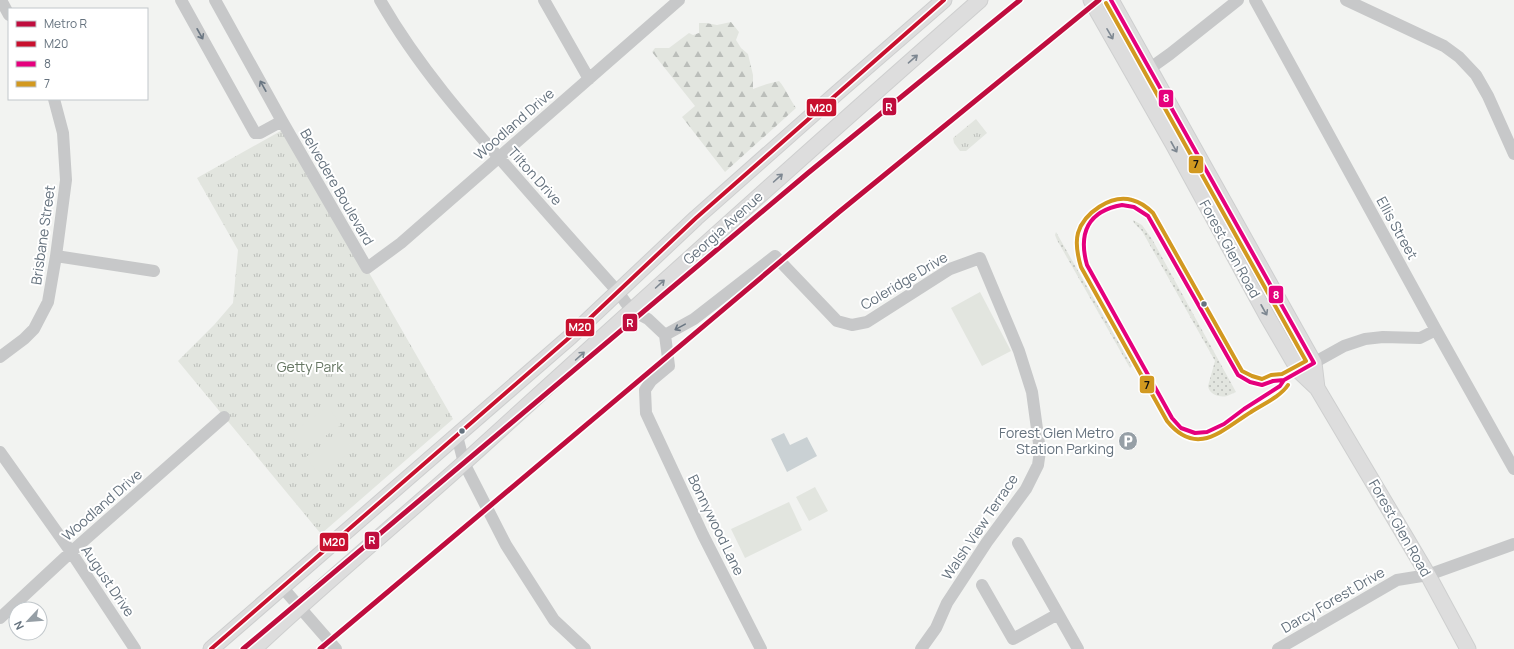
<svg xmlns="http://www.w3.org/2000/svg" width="1514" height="649" font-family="Manrope,sans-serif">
	<defs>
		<pattern id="grass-dots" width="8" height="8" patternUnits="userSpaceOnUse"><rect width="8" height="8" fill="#e2e5df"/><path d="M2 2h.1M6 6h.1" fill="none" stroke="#bbbeba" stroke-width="1.8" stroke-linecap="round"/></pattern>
		<pattern id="forest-firs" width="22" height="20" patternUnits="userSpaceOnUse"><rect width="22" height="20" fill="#e2e5df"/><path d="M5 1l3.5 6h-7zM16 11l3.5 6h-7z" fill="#bbbeba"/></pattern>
		<pattern id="park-tufts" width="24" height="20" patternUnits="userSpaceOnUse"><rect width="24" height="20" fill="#e2e5df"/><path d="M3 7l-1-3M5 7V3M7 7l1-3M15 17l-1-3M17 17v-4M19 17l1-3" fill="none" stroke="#bbbeba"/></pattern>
	</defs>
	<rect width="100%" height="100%" fill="#f2f3f1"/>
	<path fill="url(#grass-dots)" d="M1133,220L1142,225L1152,239L1236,392C1233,393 1230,395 1227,396C1219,398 1209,394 1208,386L1215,361L1142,231L1134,223Z
		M1056,232L1132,366L1130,368L1057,240L1055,235Z"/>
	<path fill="url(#forest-firs)" d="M731,22L739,32L736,40L741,48L748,54L753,75V89L767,84L779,81C786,89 789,98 796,108L725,172L682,117L695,106L652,52L655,48H669L689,33L693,35L699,33V23H706L717,25Z"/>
	<path fill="url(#park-tufts)" d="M976,119L987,133L966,151H960L954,143L953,138Z
		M286,128L453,419L321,534L178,361L214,325L233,303L238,250L197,178Z"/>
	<path fill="#e2e5df" d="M980,292L1011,351L982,366L951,308Z
		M328,407L341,425L303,452L290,434Z
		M344,429L357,447L319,475L306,457Z
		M815,487L828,511L809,521L796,497Z
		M789,502L802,530L745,558L731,529Z"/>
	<path fill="#cad1d4" d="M784,433L790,445L807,437L817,456L787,472L771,439Z"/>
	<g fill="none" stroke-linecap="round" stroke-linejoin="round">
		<defs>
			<path id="major" d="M1091,0L1173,144L1267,316L1299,371L1317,388L1428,575L1468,649
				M1111,0L1314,363L1317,388
				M211,649L570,337L696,218L837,93L944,0
				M254,649C323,584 396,524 466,461C636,306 807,152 980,0"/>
		</defs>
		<use href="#major" stroke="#cecfcf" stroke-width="17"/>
		<path stroke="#c7c8c9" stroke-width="12" d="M1,0L9,15
			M181,0L255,133H260L282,121
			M215,0L282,121L367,268L401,243L679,0
			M380,0C417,65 467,122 517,178C550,216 584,254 618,292L631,310L648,319L665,335L669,366L651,381L645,390L646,413L703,535L761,649
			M544,0L589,79
			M1255,0L1436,330L1514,469
			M1346,0L1444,46L1459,57L1476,75L1488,96L1514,154
			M1149,69L1170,54L1238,0
			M56,256L154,271
			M665,335L694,319L775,256L837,321L852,325L867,322L950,269L980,258L1019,351L1032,392L1040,451L1038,465L1026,489L987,542L947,603L936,628L921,649
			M0,357L24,339L34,329L48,302L56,256L66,180L63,133L54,99
			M1299,371L1344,346L1365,339L1383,337L1420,338L1436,330
			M457,436L464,463L506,545L554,620L585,649
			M0,452L71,552L135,649
			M1018,543L1078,649
			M982,585L1013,639L1058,614
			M282,587L336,649
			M0,618L71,552L224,417
			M1278,649L1397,580L1428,575L1514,544"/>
		<use href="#major" stroke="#ddd" stroke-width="15"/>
		<defs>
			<path id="bus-1" d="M211,649L570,337L696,218L944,0"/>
			<path id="bus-2" d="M1111,0L1314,363L1284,380
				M1122,205L1134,207L1148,216L1238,375L1250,382L1262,385L1273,381L1284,380L1280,386L1244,409L1224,424L1207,432L1195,433L1181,428L1172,418L1087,265C1078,233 1088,211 1122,205Z"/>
			<path id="bus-3" d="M1106,3L1306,361L1282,374L1271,375L1262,379L1252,376L1242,371L1153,213C1148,208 1140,202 1132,200C1111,194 1084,213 1078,233C1075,244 1078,257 1081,267L1167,421C1197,458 1222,430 1251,412C1263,404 1280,397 1288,385"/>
		</defs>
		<use href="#bus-1" stroke="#fff" stroke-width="7"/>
		<use href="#bus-2" stroke="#fff" stroke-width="7"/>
		<use href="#bus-3" stroke="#fff" stroke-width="7"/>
		<use href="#bus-1" stroke="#c8102e" stroke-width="4"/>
		<use href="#bus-2" stroke="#e5007d" stroke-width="4"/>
		<use href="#bus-3" stroke="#d29920" stroke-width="4"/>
		<defs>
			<path id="metro-1" d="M243,649L808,173L1020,0
				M320,649L839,212L1099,0"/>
		</defs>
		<use href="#metro-1" stroke="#fff" stroke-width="8"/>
		<use href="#metro-1" stroke="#bf0d3e" stroke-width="5"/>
	</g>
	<defs><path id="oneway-shaft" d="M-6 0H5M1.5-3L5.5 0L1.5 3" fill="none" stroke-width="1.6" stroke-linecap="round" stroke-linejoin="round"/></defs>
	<g stroke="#6a7682">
		<use href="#oneway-shaft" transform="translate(200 34) rotate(61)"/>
		<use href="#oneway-shaft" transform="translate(263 86) rotate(-119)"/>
		<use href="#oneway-shaft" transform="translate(680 327) rotate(151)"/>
	</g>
	<g stroke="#7d8791">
		<use href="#oneway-shaft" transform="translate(1110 34) rotate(60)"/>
		<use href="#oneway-shaft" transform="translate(913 59) rotate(-41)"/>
		<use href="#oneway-shaft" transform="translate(1174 147) rotate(61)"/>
		<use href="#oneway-shaft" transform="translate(778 178) rotate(-42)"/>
		<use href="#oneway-shaft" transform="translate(660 284) rotate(-42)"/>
		<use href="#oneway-shaft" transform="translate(1264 310) rotate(61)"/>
		<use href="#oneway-shaft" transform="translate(580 356) rotate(-42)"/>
	</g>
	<defs>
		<symbol id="parking-disc" viewBox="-11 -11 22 22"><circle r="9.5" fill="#969fa6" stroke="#fff"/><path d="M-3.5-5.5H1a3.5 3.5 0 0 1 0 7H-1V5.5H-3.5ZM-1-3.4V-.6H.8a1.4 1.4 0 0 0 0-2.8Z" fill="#fff"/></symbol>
	</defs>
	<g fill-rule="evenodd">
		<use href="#parking-disc" x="1117" y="430" width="22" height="22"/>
	</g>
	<g fill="#65727e" stroke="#fff" stroke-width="1.5">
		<circle cx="1204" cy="304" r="3.5"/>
		<circle cx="462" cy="431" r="3.5"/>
	</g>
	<g text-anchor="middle" stroke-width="4" stroke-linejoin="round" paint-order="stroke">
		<g font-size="14" fill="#65727e" stroke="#fff">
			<text transform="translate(514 124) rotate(-41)" y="5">Woodland Drive</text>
			<text transform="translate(535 176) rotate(48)" y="5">Tilton Drive</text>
			<text transform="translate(337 187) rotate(60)" y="5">Belvedere Boulevard</text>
			<text transform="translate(723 228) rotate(-42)" y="5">Georgia Avenue</text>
			<text transform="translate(1397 228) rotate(61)" y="5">Ellis Street</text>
			<text transform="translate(43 235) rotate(-82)" y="5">Brisbane Street</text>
			<text transform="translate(1230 249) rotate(61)" y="5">Forest Glen Road</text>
			<text transform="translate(904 281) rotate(-31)" y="5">Coleridge Drive</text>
			<text transform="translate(102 505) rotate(-41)" y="5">Woodland Drive</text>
			<text transform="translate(716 525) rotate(64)" y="5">Bonnywood Lane</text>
			<text transform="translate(980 527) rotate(-56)" y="5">Walsh View Terrace</text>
			<text transform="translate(1400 528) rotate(60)" y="5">Forest Glen Road</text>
			<text transform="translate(108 581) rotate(56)" y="5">August Drive</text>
			<text transform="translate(1333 600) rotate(-30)" y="5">Darcy Forest Drive</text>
		</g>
		<g font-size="14" fill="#667663" stroke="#fff">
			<text x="310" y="372">Getty Park</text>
		</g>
		<g font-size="14" fill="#65727e" stroke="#fff" text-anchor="end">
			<text x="1114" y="438">Forest Glen Metro<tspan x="1114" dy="16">Station Parking</tspan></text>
		</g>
	</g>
	<g stroke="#fff" stroke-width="1.5">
		<rect x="1158" y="89" width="16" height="19" rx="4" fill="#e5007d"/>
		<rect x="882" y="97" width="15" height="19" rx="4" fill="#bf0d3e"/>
		<rect x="806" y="98" width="31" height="19" rx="4" fill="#c8102e"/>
		<rect x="1188" y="155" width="16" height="19" rx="4" fill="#d29920"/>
		<rect x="1268" y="285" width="16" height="19" rx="4" fill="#e5007d"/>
		<rect x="622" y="313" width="16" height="19" rx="4" fill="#bf0d3e"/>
		<rect x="565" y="318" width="30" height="19" rx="4" fill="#c8102e"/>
		<rect x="1139" y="375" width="16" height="19" rx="4" fill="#d29920"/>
		<rect x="364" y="531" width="16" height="19" rx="4" fill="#bf0d3e"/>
		<rect x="319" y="532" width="30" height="20" rx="4" fill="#c8102e"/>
	</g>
	<g font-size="11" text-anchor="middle" font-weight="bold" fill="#fff">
		<text x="1166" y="102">8</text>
		<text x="889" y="111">R</text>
		<text x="821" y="112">M20</text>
		<text x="1276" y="299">8</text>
		<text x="630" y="327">R</text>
		<text x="580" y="331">M20</text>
		<text x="372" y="544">R</text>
		<text x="334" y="546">M20</text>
	</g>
	<g font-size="11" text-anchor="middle" font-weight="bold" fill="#111">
		<text x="1196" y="168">7</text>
		<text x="1147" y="389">7</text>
	</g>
	<rect x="8" y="8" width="140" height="92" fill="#ffffff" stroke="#c1c7cb"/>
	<rect x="16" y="21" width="20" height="6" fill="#bf0d3e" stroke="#c1c7cb"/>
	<text x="44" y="28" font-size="12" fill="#65727e">Metro R</text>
	<rect x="16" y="41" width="20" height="6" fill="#c8102e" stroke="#c1c7cb"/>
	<text x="44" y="48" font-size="12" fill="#65727e">M20</text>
	<rect x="16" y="61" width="20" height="6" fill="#e5007d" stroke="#c1c7cb"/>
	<text x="44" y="68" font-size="12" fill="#65727e">8</text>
	<rect x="16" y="81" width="20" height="6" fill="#d29920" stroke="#c1c7cb"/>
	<text x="44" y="88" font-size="12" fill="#65727e">7</text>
	<g transform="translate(28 621) rotate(244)"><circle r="19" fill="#ffffff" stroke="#c1c7cb"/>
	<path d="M0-3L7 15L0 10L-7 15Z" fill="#969fa6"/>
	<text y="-6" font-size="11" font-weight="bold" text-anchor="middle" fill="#65727e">N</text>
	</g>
</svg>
